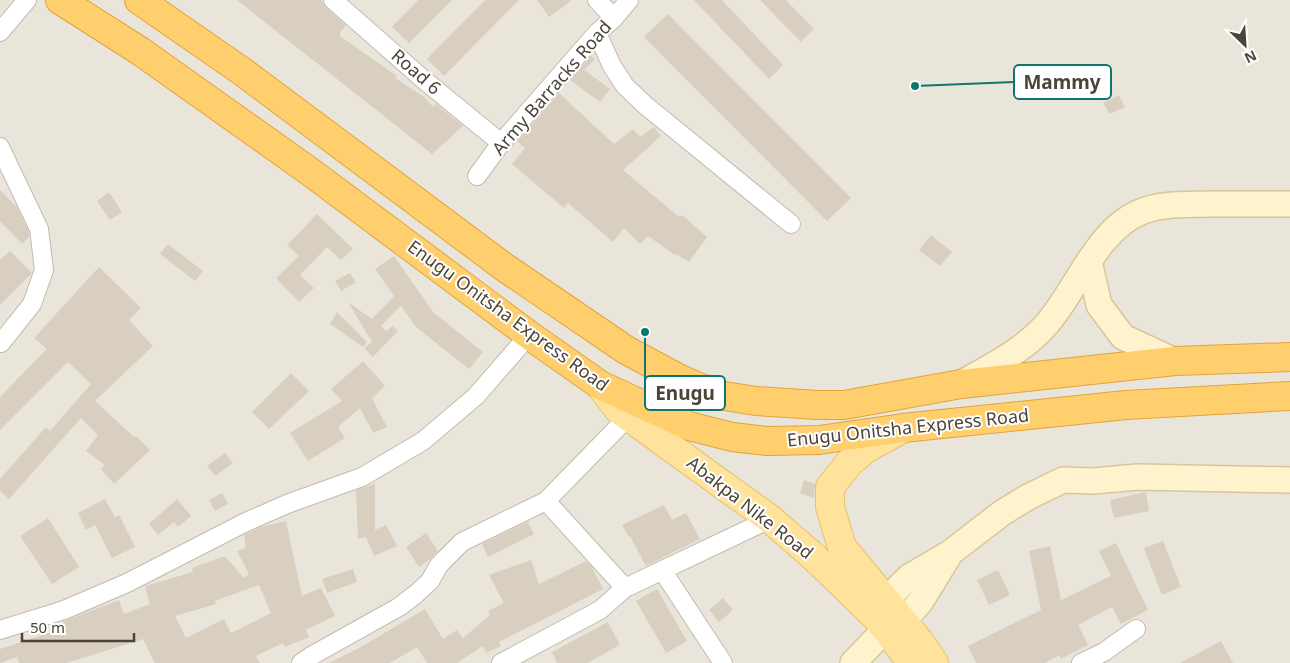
<svg xmlns="http://www.w3.org/2000/svg" width="1290" height="663" font-family="'Noto Sans',sans-serif">
	<rect width="100%" height="100%" fill="#f6f3ec"/>
	<path fill="#eae5da" d="M0,0H1290V663H0Z"/>
	<path fill="#d8cfc1" fill-rule="evenodd" d="M237,0H321L326,8L346,25L340,33V36L397,76L395,78L424,97L433,107L436,104L463,126L432,154Z
		M418,0H452L409,43L392,27Z
		M485,0H519L444,76L427,59Z
		M537,0H572L549,17Z
		M694,0H722L783,65L769,79Z
		M760,0H786L814,29L801,42Z
		M668,14L851,198L827,221L644,37Z
		M591,56L595,59L584,70L610,89L600,102L570,80Z
		M559,93L614,144L633,129L640,137L654,127L661,136L623,170L679,217L682,215L707,237L689,262L676,254L675,255L648,236L640,244L624,228L613,242L568,203L564,208L512,164L525,148L517,141Z
		M1119,95L1125,107L1110,114L1103,103Z
		M0,190L17,207L29,232V237L22,244L0,221Z
		M109,192L122,212L110,220L97,201Z
		M317,214L353,249L341,260L327,247L300,275L314,288L299,302L276,278L299,256L287,245Z
		M931,235L952,252L940,266L919,250Z
		M168,244L203,271L195,281L160,254Z
		M10,251L32,273L0,305V260Z
		M394,256L434,313L483,352L469,369L416,327L401,306L381,326L386,331L393,326L398,331L373,357L364,348L372,342L348,302L372,319L394,296L375,269Z
		M99,267L141,308L129,320L153,346L95,401L134,437L136,436L150,450L114,484L101,469L105,465L86,451L98,435L81,418L9,499L0,491V479L46,427L50,431L91,384L68,362L0,430V397L47,349L34,338Z
		M350,273L356,282L341,291L335,281Z
		M337,312L367,342L363,347L330,324Z
		M363,361L385,386L372,398L387,427L373,433L360,408L338,427L345,438L308,461L290,433L342,401L331,389Z
		M291,373L309,391L269,429L252,412Z
		M225,453L233,463L215,476L207,466Z
		M804,480L815,484L814,498L800,493Z
		M375,484V530L386,525L397,546L374,556L366,537L358,539L356,490Z
		M1146,492L1149,511L1114,518L1110,500Z
		M222,493L228,504L215,511L209,500Z
		M105,499L115,517L119,515L135,547L112,558L95,525L86,530L78,513Z
		M177,499L191,516L178,527L174,522L158,535L149,524Z
		M664,505L672,520L686,513L700,539L646,566L630,536L629,537L622,525Z
		M48,518L79,567L52,584L20,536Z
		M286,521L302,596L321,588L335,616L306,630L309,637L285,647L283,643L256,656L260,663H155L143,639L67,663H19L17,657L0,663V649L64,628L62,622L119,600L124,614L150,604L145,586L193,572L192,568L225,556L244,578L249,574L237,551L246,548L244,535L261,527ZM259,585L271,613L231,633L224,619L186,638L175,616L216,604L215,601Z
		M528,522L534,534L488,557L482,544Z
		M426,533L438,551L429,560L419,567L406,547Z
		M1163,541L1181,587L1162,595L1144,548Z
		M1116,543L1148,610L1121,624L1112,607L1078,625L1088,645L1061,659L1060,655L1045,663H976L968,646L1041,610L1029,551L1050,546L1061,600L1111,576L1099,551Z
		M531,560L539,584L586,561L592,567L603,589L499,642L501,646L486,653L483,646L457,663H427L417,647L390,663H329L359,648L425,609L443,639L457,630L463,638L490,615L488,611L504,603L489,575Z
		M353,569L357,582L327,593L322,579Z
		M998,570L1010,595L989,605L977,580Z
		M657,589L687,641L666,653L636,601Z
		M723,598L733,610L719,622L709,610Z
		M608,622L620,645L587,663H557L552,652Z
		M1221,641L1233,663H1180Z"/>
	<g fill="none" stroke-linecap="round" stroke-linejoin="round">
		<defs>
			<path id="street" d="M333,0L424,80L501,143
				M597,0L614,18
				M0,32L27,0
				M597,33L612,66L625,86L645,105L791,224
				M0,147L39,229L44,270L32,304L1,343
				M477,176L501,143L597,33L614,18L629,0
				M546,501L625,588
				M662,570L723,663
				M0,630L64,610L127,583L246,522L287,504L362,477L423,441L476,396L529,335
				M301,663L311,656L399,607L416,594L430,581L439,565L462,542L546,501L629,416
				M501,663L600,610L625,588L770,519
				M1081,663L1104,652L1136,629"/>
			<path id="secondary" d="M1089,261L1099,305L1123,337L1175,361
				M962,383C992,366 1023,351 1046,325C1077,290 1097,228 1143,211C1164,203 1187,205 1210,204C1237,204 1263,204 1290,204
				M878,619L889,597L909,577L950,553L1002,513L1028,497L1063,480L1093,481L1138,477L1290,480
				M853,663L877,638L903,622L921,601L948,557"/>
			<path id="primary" d="M600,385L618,409L770,519L814,557L878,619L912,663
				M902,429L867,448L850,462L830,487V507L842,547L919,641L934,663"/>
			<path id="highway" d="M60,0L140,51L309,171L529,335L600,385L689,426L732,437L767,441L819,440L903,428L1126,405L1290,396
				M139,0L243,72L504,267L626,350L680,379L718,395L756,401L817,405H844L961,384L1175,361L1290,357"/>
		</defs>
		<use href="#street" stroke="#c2bbae" stroke-width="20"/>
		<use href="#secondary" stroke="#d6c79b" stroke-width="28"/>
		<use href="#primary" stroke="#e6c16a" stroke-width="30"/>
		<use href="#highway" stroke="#e0a43c" stroke-width="30"/>
		<use href="#street" stroke="#fff" stroke-width="18"/>
		<use href="#secondary" stroke="#fff3cd" stroke-width="25"/>
		<use href="#primary" stroke="#ffe39c" stroke-width="28"/>
		<use href="#highway" stroke="#ffcf6e" stroke-width="28"/>
	</g>
	<g text-anchor="middle" stroke-width="4" stroke-linejoin="round" paint-order="stroke">
		<g font-size="18" fill="#4b4439" stroke="#fff">
			<text transform="translate(416 72) rotate(41)" y="6">Road 6</text>
			<text transform="translate(552 88) rotate(-49)" y="6">Army Barracks Road</text>
			<text transform="translate(508 316) rotate(36)" y="6">Enugu Onitsha Express Road</text>
			<text transform="translate(908 428) rotate(-6)" y="6">Enugu Onitsha Express Road</text>
			<text transform="translate(750 508) rotate(38)" y="6">Abakpa Nike Road</text>
		</g>
	</g>
	<path fill="none" stroke="#0f766e" stroke-width="2" d="M915 86L1014 82M645 332L645 393"/>
	<g fill="#0f766e" stroke="#fff" stroke-width="2">
		<circle cx="915" cy="86" r="5"/>
		<circle cx="645" cy="332" r="5"/>
	</g>
	<g fill="#fff" stroke="#0f766e" stroke-width="2">
		<rect x="1014" y="65" width="97" height="34" rx="5"/>
		<rect x="645" y="376" width="80" height="34" rx="5"/>
	</g>
	<g font-size="19" text-anchor="middle" font-weight="bold" fill="#4b4439">
		<text x="1062" y="89">Mammy</text>
		<text x="685" y="400">Enugu</text>
	</g>
	<g transform="translate(1245 45) rotate(155)" stroke="#ffffff" stroke-width="4" paint-order="stroke">
	<path d="M0-4L9 19L0 12L-9 19Z" fill="#4b4439"/>
	<text y="-8" font-size="14" font-weight="bold" text-anchor="middle" fill="#4b4439">N</text>
	</g>
	<path d="M22 633v8h112v-8" fill="none" stroke="#4b4439" stroke-width="2.5"/>
	<text x="30" y="633" font-size="15" fill="#4b4439" stroke="#ffffff" stroke-width="4" paint-order="stroke">50 m</text>
</svg>
